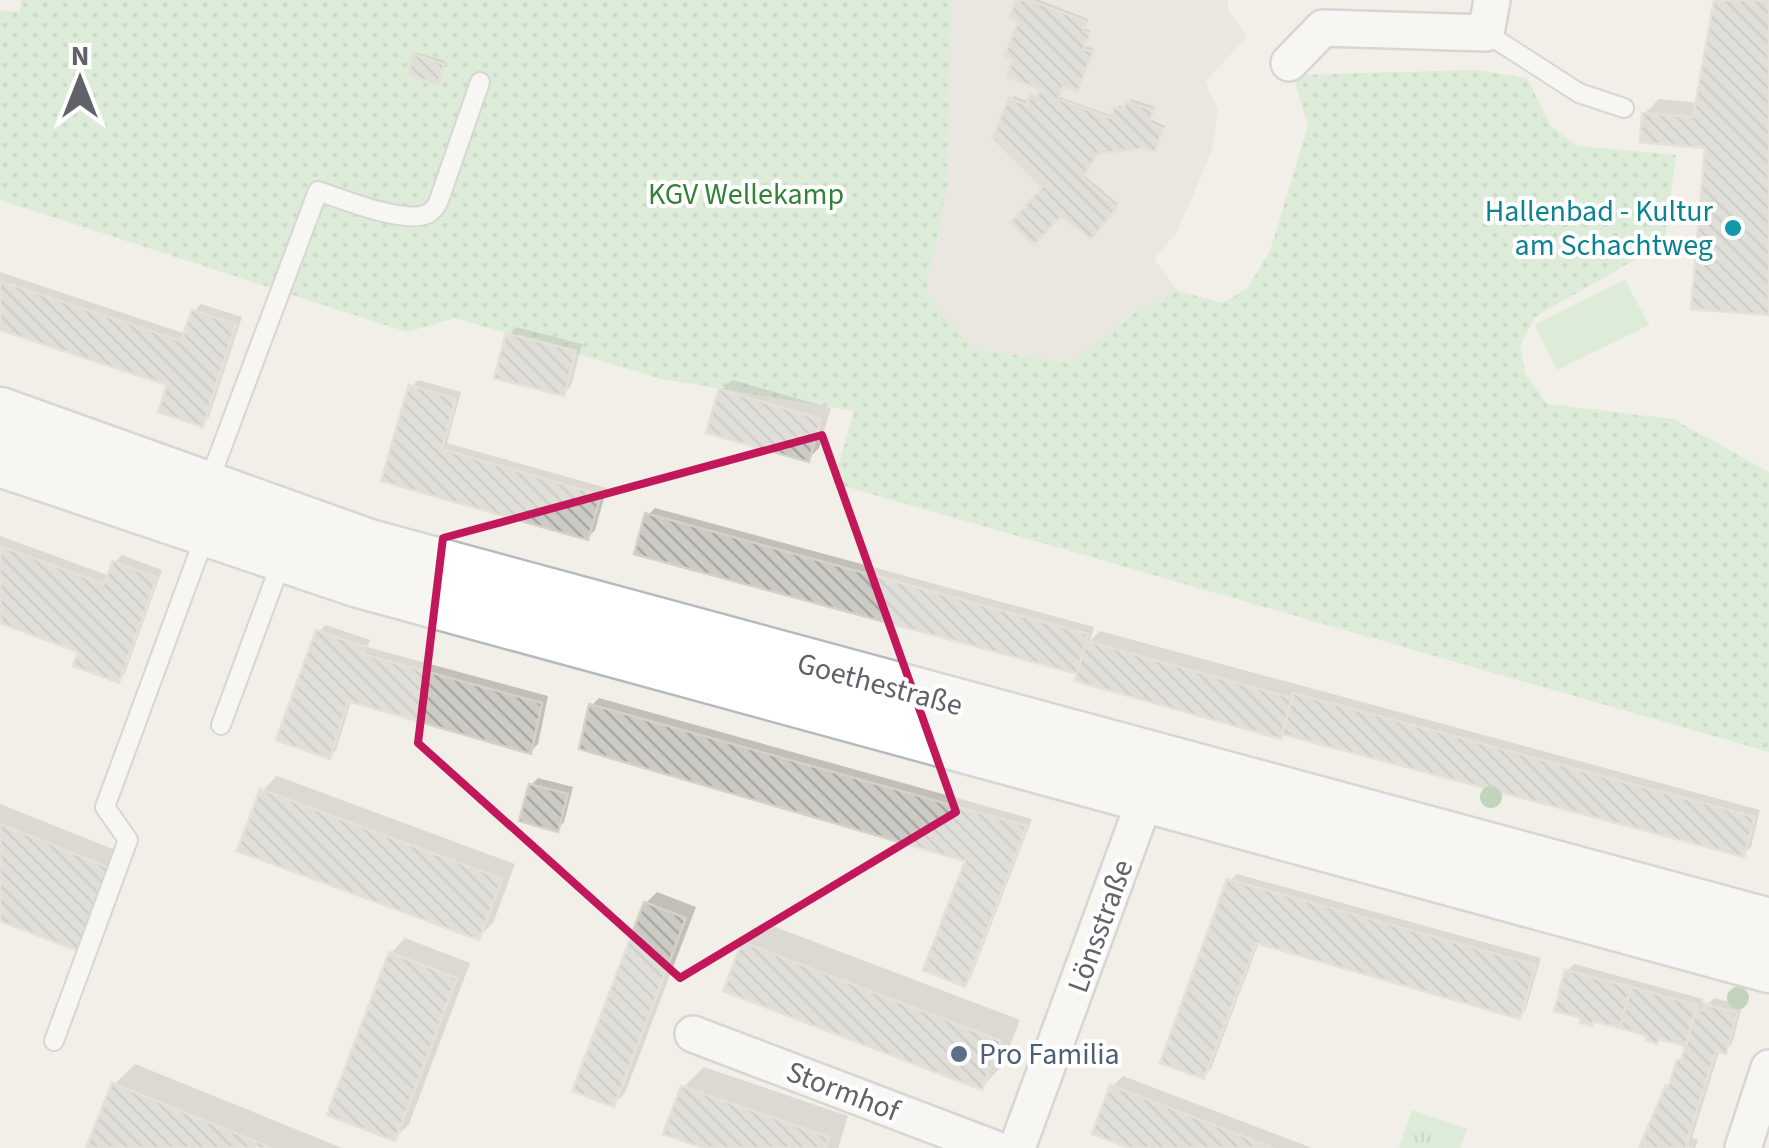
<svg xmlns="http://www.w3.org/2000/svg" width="1769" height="1148" font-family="'Source Sans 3',sans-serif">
	<defs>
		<pattern id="grass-dots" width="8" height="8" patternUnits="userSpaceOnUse" patternTransform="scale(2.5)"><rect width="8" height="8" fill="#c5e8c5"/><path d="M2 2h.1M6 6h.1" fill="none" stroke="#a3c0a4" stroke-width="1.8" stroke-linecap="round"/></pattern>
		<pattern id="park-tufts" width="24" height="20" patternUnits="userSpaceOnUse" patternTransform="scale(2.5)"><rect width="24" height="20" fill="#c5e8c5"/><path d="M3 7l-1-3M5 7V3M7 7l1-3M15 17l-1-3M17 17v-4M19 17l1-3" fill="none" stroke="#a3c0a4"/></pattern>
		<pattern id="building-back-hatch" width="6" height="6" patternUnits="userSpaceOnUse" patternTransform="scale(2.5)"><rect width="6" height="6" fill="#cccac5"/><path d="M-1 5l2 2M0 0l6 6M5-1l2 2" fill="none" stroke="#a9a8a4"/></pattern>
	</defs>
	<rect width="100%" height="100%" fill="#f1efe8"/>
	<path fill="#e1ded6" d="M951,0H1228V10L1247,37L1205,82L1218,109L1212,151L1177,232L1154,259L1178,291L1136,311L1069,362L974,349L926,292L948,184Z"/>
	<path fill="url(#grass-dots)" d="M21,0H951L948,184L926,292L974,349L1069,362L1137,311L1178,291L1222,303L1247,289L1270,251L1308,126L1293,75L1475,70L1527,78L1550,125L1577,146L1676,155L1664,243L1535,317L1520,346L1525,373L1547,404L1673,419L1769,472V752L833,483L854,411L662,379L455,318L407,332L0,200V11L20,12Z"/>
	<path fill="url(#park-tufts)" d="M1412,1110L1467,1129L1460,1148H1399Z"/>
	<path fill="#c5e8c5" d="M1625,280L1649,325L1557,370L1535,325Z"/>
	<path fill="#0003" d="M1019,0H1039L1088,19L1084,28L1091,31L1086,46L1094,49L1079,86L1064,84L1059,97L1113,116L1119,105L1126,108L1131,99L1155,107L1150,119L1165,126L1155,149L1139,147L1097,151L1084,175L1118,204L1091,236L1046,186L1011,99L1014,96L1030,102L1032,96L1041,94L1043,88L1022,20Z
		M1717,0H1769V313L1707,145L1644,114L1659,99L1699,103Z
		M418,53L445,61L437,82L415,56Z
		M0,272L186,334L194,311L201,304L242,317L209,417L202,425L171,383L0,327Z
		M516,327L582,344L571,386L564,393L509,334Z
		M418,380L461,392L447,443L607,488L595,530L588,537L384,479L411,387Z
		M732,380L831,408L819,448L808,459L721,391Z
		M655,508L1094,627L1090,641L1100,631L1760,810L1751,847L1743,855L1285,732L1280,737L1080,673L648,515Z
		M0,536L110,576L115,562L122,555L162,570L125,673L118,680L82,650L0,621Z
		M326,625L370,640L367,647L548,696L538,744L531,751L352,699L336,750L329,757L318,632Z
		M599,698L1032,819L971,977L964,985L968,859L592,705Z
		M277,776L515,864L493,923L478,937L262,791Z
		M538,778L573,787L564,822L557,829L531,785Z
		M0,804L123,853L95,934L0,918Z
		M1237,874L1541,958L1526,1009L1519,1016L1259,942L1211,1069L1204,1076L1229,881Z
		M657,892L696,907L625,1093L614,1104L646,903Z
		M765,923L1020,1020L1002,1066L982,1087L744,944Z
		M405,938L470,963L409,1124L395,1138L391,953Z
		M1574,964L1703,999L1702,1002L1709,1003L1714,998L1742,1006L1732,1044L1725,1051L1720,1049L1692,1138L1698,1140L1695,1148H1642L1689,1045L1595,1019L1591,1023L1567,971Z
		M135,1064L342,1148H89L114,1085Z
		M704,1067L848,1116L838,1148H712L684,1087Z
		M1123,1076L1312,1148H1137L1112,1087Z"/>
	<path fill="url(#building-back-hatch)" stroke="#d6d1c6" stroke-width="2.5" d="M1016,0H1030L1087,22L1083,31L1090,34L1084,49L1093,52L1077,92L1063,87L1058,99L1110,118L1114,107L1123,110L1126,101L1154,110L1149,122L1163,129L1155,151L1139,149L1097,154L1083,178L1117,208L1091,239L1061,216L1034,245L1010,223L1042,187L992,138L1009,98L1027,105L1030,94L1037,96L1040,89L1006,77L1012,60L1004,56L1018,22L1009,18Z
		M1714,0H1769V315L1691,309L1705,148L1640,142L1642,113L1693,117Z
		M413,54L444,64L438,85L408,75Z
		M0,281L181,341L192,310L236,324L203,427L158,412L167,385L0,330Z
		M506,333L576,351L564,396L494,378Z
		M409,385L456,399L442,449L601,495L588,540L381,481Z
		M719,389L821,419L809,462L706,433Z
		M645,513L1088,634L1077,674L634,554Z
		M0,546L104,584L113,561L157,578L119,683L73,666L78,652L0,623Z
		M316,630L365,647L362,654L542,703L531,754L348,701L330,759L276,740Z
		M1086,641L1292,698L1281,739L1075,681Z
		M1293,693L1755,817L1744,857L1282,734Z
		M589,704L1027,826L965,987L923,970L965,861L579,749Z
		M529,784L568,794L558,832L519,821Z
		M260,789L502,879L479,940L237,851Z
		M0,824L110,868L81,952L0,921Z
		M1227,879L1536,965L1520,1019L1256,943L1204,1079L1160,1063Z
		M644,902L686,918L614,1107L572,1091Z
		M742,942L1001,1041L982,1090L723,991Z
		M389,952L457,978L395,1141L327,1115Z
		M1565,970L1631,987L1620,1028L1593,1021L1592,1026L1580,1023L1582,1018L1554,1011Z
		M1631,987L1697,1005L1686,1046L1659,1039L1657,1044L1646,1040L1647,1036L1620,1028Z
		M1705,1004L1737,1013L1726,1054L1716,1051L1686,1145L1692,1148H1639L1666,1085L1669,1086L1677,1060L1681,1061L1696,1009L1703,1010Z
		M112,1083L272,1148H86Z
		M1110,1085L1274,1148H1130L1092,1134Z
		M681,1086L829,1137L826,1148H704L663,1134Z"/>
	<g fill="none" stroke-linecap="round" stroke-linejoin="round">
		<defs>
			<path id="lane" d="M1486,33L1579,93L1624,108
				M208,484L318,191C342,199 408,226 429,213C434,210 437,205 439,200L480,82
				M221,725L282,560
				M54,1041L128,840L105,807L205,536"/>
			<path id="street" d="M1289,63L1323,28L1486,33L1492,0
				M693,1034L993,1148
				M1017,1148L1153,778
				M1743,1148L1769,1068"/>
			<path id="secondary" d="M0,413L369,545L1769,924
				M0,461L359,582L1769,967"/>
		</defs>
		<use href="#lane" stroke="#b5b8bc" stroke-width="22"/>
		<use href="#street" stroke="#b5b8bc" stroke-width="40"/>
		<use href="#secondary" stroke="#b6babf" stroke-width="55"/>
		<use href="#lane" stroke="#fff" stroke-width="18"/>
		<use href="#street" stroke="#fff" stroke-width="35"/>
		<use href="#secondary" stroke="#fff" stroke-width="50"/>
	</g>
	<g fill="#89b387">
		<circle cx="1491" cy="797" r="11"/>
		<circle cx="1738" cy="998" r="11"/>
	</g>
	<path d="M0 0H1769V1148H0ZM822,435L956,812L680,978L418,743L443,538Z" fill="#f1efe8" fill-opacity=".55" fill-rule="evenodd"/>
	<path fill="none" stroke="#c2185b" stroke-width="8" stroke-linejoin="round" d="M822,435L956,812L680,978L418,743L443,538Z"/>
	<circle fill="#0f9aa8" stroke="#fff" stroke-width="4" cx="1733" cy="228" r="10"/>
	<circle fill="#5c6f8a" stroke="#fff" stroke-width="4" cx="959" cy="1054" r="10"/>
	<g text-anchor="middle" stroke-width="8" stroke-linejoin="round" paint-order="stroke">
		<g font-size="30" fill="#348238" stroke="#fff">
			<text x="746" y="204">KGV Wellekamp</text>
		</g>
		<g font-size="30" fill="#0d838f" stroke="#fff" text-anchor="end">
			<text x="1713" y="221">Hallenbad - Kultur<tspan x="1713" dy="34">am Schachtweg</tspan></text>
		</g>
		<g font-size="30" fill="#5f6368" stroke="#fff">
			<text transform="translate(880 684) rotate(15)" y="10">Goethestraße</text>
			<text transform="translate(1100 926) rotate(-70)" y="10">Lönsstraße</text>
			<text transform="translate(843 1091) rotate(21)" y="10">Stormhof</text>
		</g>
		<g font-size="30" fill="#4e5e75" stroke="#fff" text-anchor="start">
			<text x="979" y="1064">Pro Familia</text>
		</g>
	</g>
	<g transform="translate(80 80)" stroke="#ffffff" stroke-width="8" paint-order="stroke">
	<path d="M0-8L18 38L0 25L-18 38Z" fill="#5f6368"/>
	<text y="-15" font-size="28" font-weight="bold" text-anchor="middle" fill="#5f6368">N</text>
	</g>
</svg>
